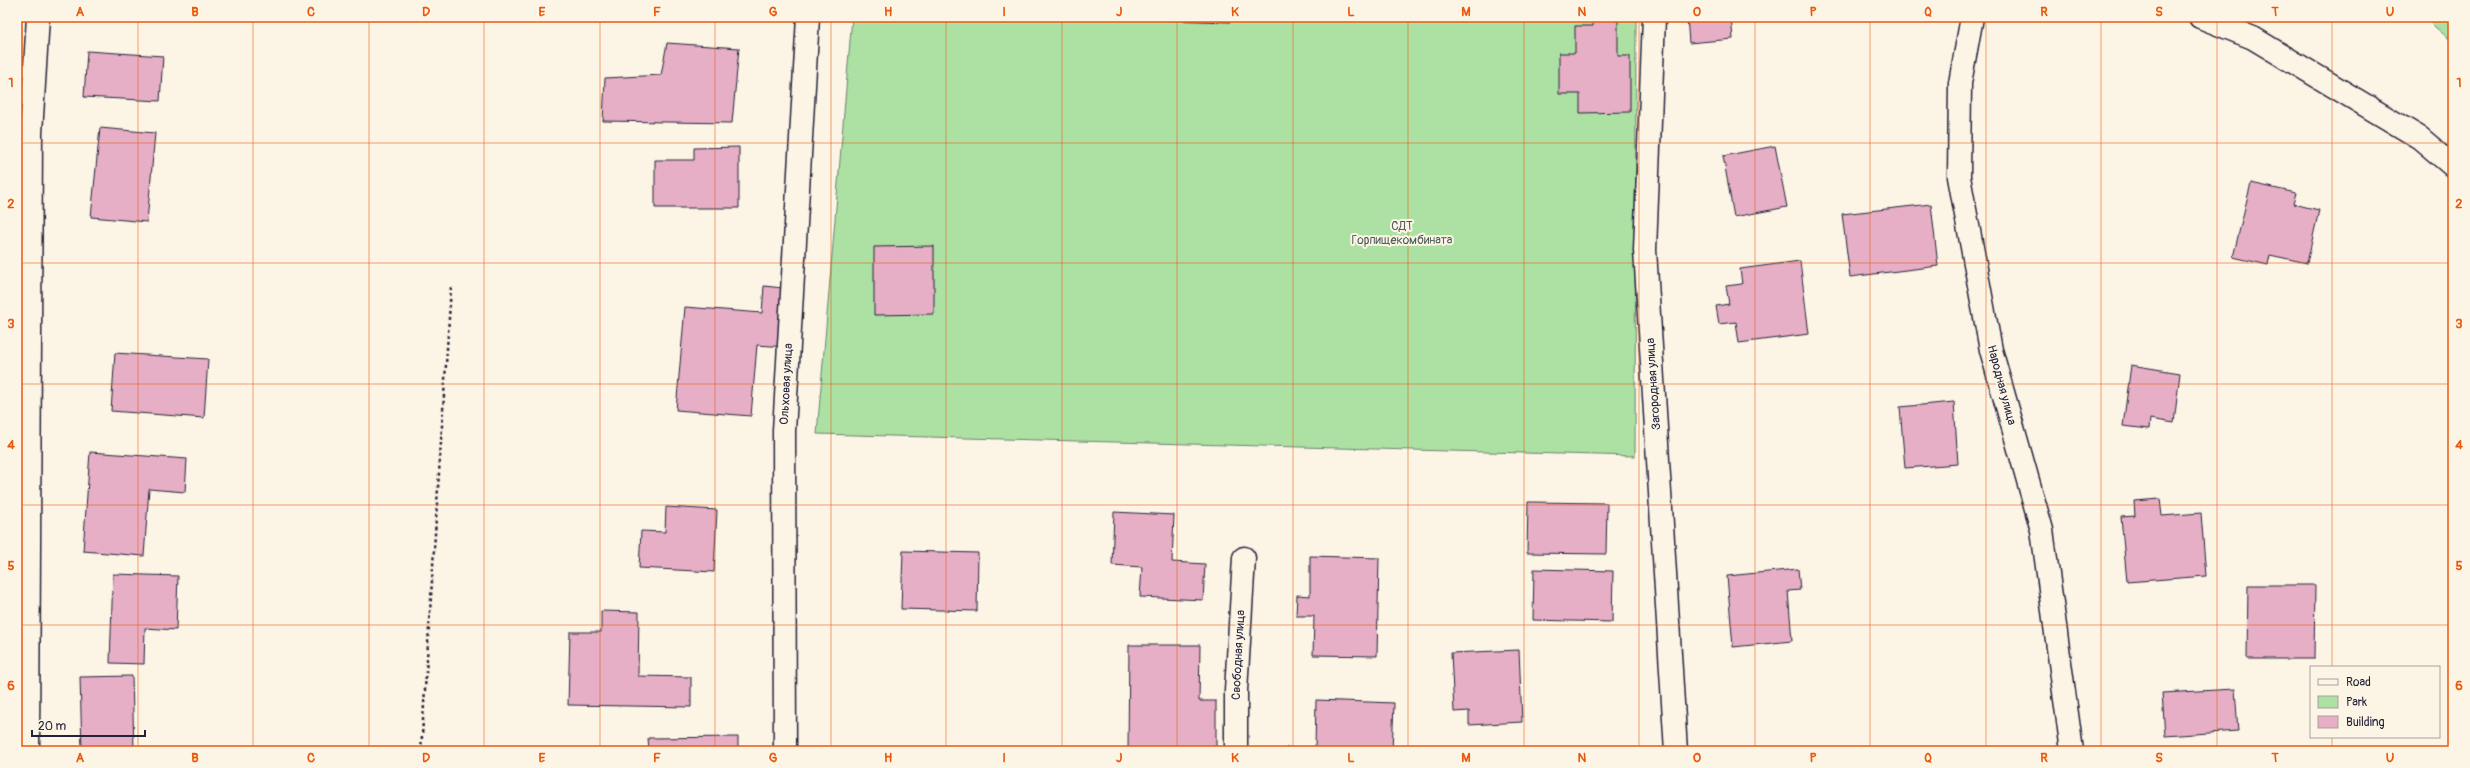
<svg xmlns="http://www.w3.org/2000/svg" width="2470" height="768" font-family="Pangolin,sans-serif">
	<rect width="100%" height="100%" fill="#fcf5e5"/>
	<filter id="ink" filterUnits="userSpaceOnUse"><feTurbulence type="fractalNoise" baseFrequency=".025" numOctaves="2"/><feDisplacementMap in="SourceGraphic" scale="8" xChannelSelector="R" yChannelSelector="G"/><feConvolveMatrix kernelMatrix="1 2 1 2 8 2 1 2 1" color-interpolation-filters="sRGB"/></filter>
	<g filter="url(#ink)">
		<path fill="#ade1a3" stroke="#68826f" d="M852,17H1636L1635,456L817,434Z
			M2423,17H2453V42Z"/>
		<path fill="#e6afc5" stroke="#22223b" d="M1169,17H1230V22L1169,20Z
			M1593,17H1618V56H1630V112L1580,113V94H1559V53H1575V26H1593Z
			M1687,17H1731L1733,39L1689,43Z
			M667,43L739,48L732,123L603,121L605,78L661,75Z
			M87,51L163,56L160,101L84,97Z
			M100,128L155,133L147,222L91,217Z
			M1775,146L1787,207L1734,217L1723,156Z
			M739,147V208H655V160H694V148Z
			M2251,183L2296,193L2293,204L2319,210L2307,263L2270,255L2268,265L2233,257Z
			M1931,204L1938,266L1850,277L1842,214Z
			M934,246V314L874,315V247Z
			M1800,261L1809,334L1739,343L1736,322L1719,324L1716,306L1729,304L1726,286L1742,284L1740,269Z
			M764,286L792,289L786,347L757,345L751,416L676,410L685,307L762,313Z
			M115,353L208,359L204,418L111,411Z
			M2131,365L2180,373L2174,423L2150,419L2149,429L2123,426Z
			M1954,402L1958,464L1905,468L1900,407Z
			M90,452L187,459L185,492L149,489L144,556L83,551Z
			M2160,499L2162,516L2201,513L2206,576L2127,582L2121,517L2135,516L2134,501Z
			M1528,502L1607,503L1606,554L1527,553Z
			M666,507L717,510L714,572L639,568L641,531L665,532Z
			M1114,512L1174,515L1172,562L1205,564L1203,600L1140,597L1142,567L1112,565Z
			M903,551L978,553L977,611L901,609Z
			M1310,556L1379,558L1377,656L1313,655L1314,616H1296L1297,595L1310,596Z
			M1534,569L1613,571L1612,622L1533,620Z
			M1798,569L1800,590L1788,591L1792,641L1733,647L1727,576Z
			M113,574L178,576L176,630L145,628L144,664L110,663Z
			M2248,585H2315L2314,659H2247Z
			M601,611L639,612L638,676L691,677V707L568,705L570,632H601Z
			M1129,645H1200L1199,701H1216V751H1128Z
			M1519,650L1522,722L1469,725V711L1454,712L1451,653Z
			M132,676L134,751H82L80,677Z
			M2235,689L2238,731L2165,736L2162,693Z
			M1316,700L1394,703L1392,751H1286V748L1315,749Z
			M738,737V751H649L648,738Z"/>
		<g fill="none" stroke-linecap="round" stroke-linejoin="round">
			<defs>
				<path id="minor" d="M1654,17L1645,250L1676,751
					M1972,17L1960,83L1959,177L1991,350L2042,530L2072,751
					M2200,17L2253,38L2420,138L2453,166
					M28,751L31,133L38,17
					M785,751L784,431L808,17
					M1236,751V691L1244,558"/>
			</defs>
			<use href="#minor" stroke="#22223b" stroke-width="25"/>
			<path stroke="#22223b" stroke-width="2.5" stroke-dasharray="3 3" stroke-linecap="butt" d="M421,751L451,287"/>
			<use href="#minor" stroke="#fcf5e5" stroke-width="22"/>
		</g>
	</g>
	<path fill="none" stroke="#e8590c" stroke-width="1" stroke-opacity="0.55" d="M138,17V751M253,17V751M369,17V751M484,17V751M600,17V751M715,17V751M831,17V751M946,17V751M1062,17V751M1177,17V751M1293,17V751M1408,17V751M1524,17V751M1639,17V751M1755,17V751M1870,17V751M1986,17V751M2101,17V751M2217,17V751M2332,17V667M17,143H2453M17,263H2453M17,384H2453M17,505H2453M17,625H2453M2332,737V751"/>
	<g text-anchor="middle" stroke-width="4" stroke-linejoin="round" paint-order="stroke">
		<g font-size="12" fill="#4c5b5a" stroke="#fcf5e5">
			<text x="1402" y="230">СДТ<tspan x="1402" dy="14">Горпищекомбината</tspan></text>
		</g>
		<g font-size="12" fill="#22223b" stroke="#fcf5e5">
			<text transform="translate(786 384) rotate(-87)" y="4">Ольховая улица</text>
			<text transform="translate(1653 384) rotate(-94)" y="4">Загородная улица</text>
			<text transform="translate(2002 385) rotate(75)" y="4">Народная улица</text>
			<text transform="translate(1238 655) rotate(-87)" y="4">Свободная улица</text>
		</g>
	</g>
	<rect width="2470" height="768" fill="none" stroke="#fcf5e5" stroke-width="44"/>
	<rect x="2310" y="666" width="130" height="72" fill="#fcf5e5" stroke="#a5a1a1"/>
	<rect x="2318" y="679" width="20" height="6" fill="#fcf5e5" stroke="#a5a1a1"/>
	<text x="2346" y="686" font-size="12" fill="#22223b">Road</text>
	<rect x="2318" y="696" width="20" height="12" fill="#ade1a3" stroke="#a5a1a1"/>
	<text x="2346" y="706" font-size="12" fill="#22223b">Park</text>
	<rect x="2318" y="716" width="20" height="12" fill="#e6afc5" stroke="#a5a1a1"/>
	<text x="2346" y="726" font-size="12" fill="#22223b">Building</text>
	<path d="M32 730v6h113v-6" fill="none" stroke="#22223b" stroke-width="2"/>
	<text x="38" y="730" font-size="12" fill="#22223b" stroke="#fcf5e5" stroke-width="3" paint-order="stroke">20 m</text>
	<rect x="22" y="22" width="2426" height="724" fill="none" stroke="#e8590c" stroke-width="1.5"/>
	<g font-size="13" text-anchor="middle" font-weight="bold" fill="#e8590c">
		<text x="80" y="16">A</text>
		<text x="195" y="16">B</text>
		<text x="311" y="16">C</text>
		<text x="426" y="16">D</text>
		<text x="542" y="16">E</text>
		<text x="657" y="16">F</text>
		<text x="773" y="16">G</text>
		<text x="888" y="16">H</text>
		<text x="1004" y="16">I</text>
		<text x="1119" y="16">J</text>
		<text x="1235" y="16">K</text>
		<text x="1351" y="16">L</text>
		<text x="1466" y="16">M</text>
		<text x="1582" y="16">N</text>
		<text x="1697" y="16">O</text>
		<text x="1813" y="16">P</text>
		<text x="1928" y="16">Q</text>
		<text x="2044" y="16">R</text>
		<text x="2159" y="16">S</text>
		<text x="2275" y="16">T</text>
		<text x="2390" y="16">U</text>
		<text x="11" y="87">1</text>
		<text x="2459" y="87">1</text>
		<text x="11" y="208">2</text>
		<text x="2459" y="208">2</text>
		<text x="11" y="328">3</text>
		<text x="2459" y="328">3</text>
		<text x="11" y="449">4</text>
		<text x="2459" y="449">4</text>
		<text x="11" y="570">5</text>
		<text x="2459" y="570">5</text>
		<text x="11" y="690">6</text>
		<text x="2459" y="690">6</text>
		<text x="80" y="762">A</text>
		<text x="195" y="762">B</text>
		<text x="311" y="762">C</text>
		<text x="426" y="762">D</text>
		<text x="542" y="762">E</text>
		<text x="657" y="762">F</text>
		<text x="773" y="762">G</text>
		<text x="888" y="762">H</text>
		<text x="1004" y="762">I</text>
		<text x="1119" y="762">J</text>
		<text x="1235" y="762">K</text>
		<text x="1351" y="762">L</text>
		<text x="1466" y="762">M</text>
		<text x="1582" y="762">N</text>
		<text x="1697" y="762">O</text>
		<text x="1813" y="762">P</text>
		<text x="1928" y="762">Q</text>
		<text x="2044" y="762">R</text>
		<text x="2159" y="762">S</text>
		<text x="2275" y="762">T</text>
		<text x="2390" y="762">U</text>
	</g>
</svg>
